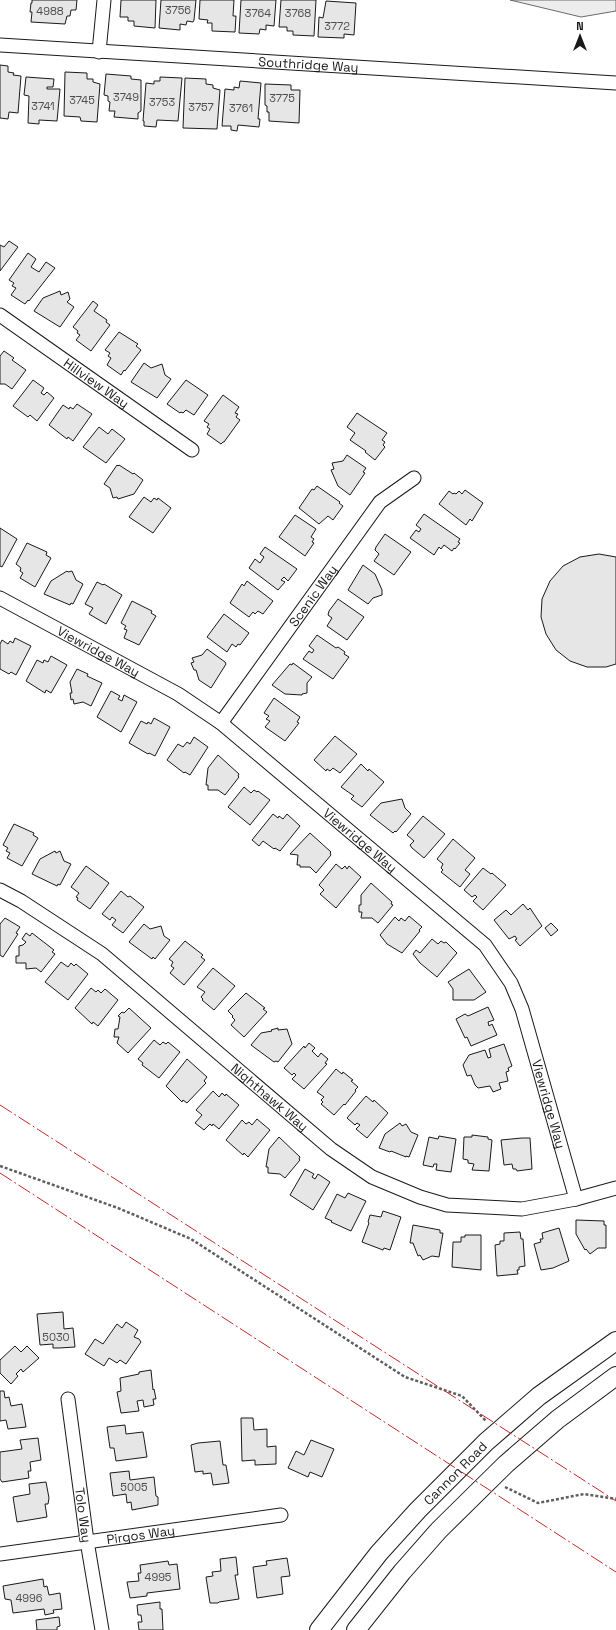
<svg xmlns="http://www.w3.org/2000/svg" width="616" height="1630" font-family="'Space Grotesk',sans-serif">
	<rect width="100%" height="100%" fill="#fff"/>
	<path fill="#ededed" stroke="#6a6a6a" d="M510,0H616V11L581,17Z"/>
	<path fill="#e6e6e6" stroke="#1a1a1a" d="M32,0H77L76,10H71L70,16H67L65,24L31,22L32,12H30L31,3H32Z
		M121,0H156L155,28L134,26V21H128V17H120Z
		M161,0H196L194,20L193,22L187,21L186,25L180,24V30L159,28Z
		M200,0H234L233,16H236L235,32L212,31V23H207L208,20L199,19Z
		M241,0H276L274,26L266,25V30L260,29L259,34L239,33Z
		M281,0H316L314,36L293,35V31H287V27H279Z
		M326,1L356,3L354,35L344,34V38L318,37L319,17L323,18Z
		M0,65L8,66V72L14,73L13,75L21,76L18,113L9,112L8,119L0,118Z
		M65,72L87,73V79H93V82L100,84L97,122L81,121L80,117L64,116Z
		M106,74L131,76V79L141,80V111L138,113V119L114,117L115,111H109L110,102L108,101V96L104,95Z
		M26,77L54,79L53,87H47V89H60L57,121L39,120V124L28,123L29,96L24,95Z
		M160,77L182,78L178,121L157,120L156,127L144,126V121H143L146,83L154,84V81H160Z
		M185,78L206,79V84L213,85V88L220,90L217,129L183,128Z
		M240,81L261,83L258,119H260L259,127L238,125L237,131L231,130V126H222L225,89L234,90V87L239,88Z
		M265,84L291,85V90H300L299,123L269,121V112H267V106L265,105Z
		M9,241L18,247L0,271V245L4,247Z
		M28,253L36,259L31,267L39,272L46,262L55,268L29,301L28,300L25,304L11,295L16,288L12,286L14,283L9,280Z
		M60,291L61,295L68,292L70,299L67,302L74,307L60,327L34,311L43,298Z
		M93,301L98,305L94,311L107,320L106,322L110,325L91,351L76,340L80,335L77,333L78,331L73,327Z
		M119,332L138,344L136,346L141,350L125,371L124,370L121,375L107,365L111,358L108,356L110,353L105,350Z
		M4,351L14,358L12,360L26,370L12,389L5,384H0V356Z
		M144,363L151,368L162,364L165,375L171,379L157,398L131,382Z
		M33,380L44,388L41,393L44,395L47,392L54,398L37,421L30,415L28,417L13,406Z
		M186,380L208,395L194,415L186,410L183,413L181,412L180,413L167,404Z
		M223,395L239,407L235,413L238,414L236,417L240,420L224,442H223L221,444L207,434L210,429L207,427L209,424L204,421Z
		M77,404L92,414L73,441L68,437L67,439L49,425L63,405L69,409L70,407L73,409Z
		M357,413L387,433L382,440L385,442L383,445L385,447L375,460L365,452L366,451L350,440L355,433L347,427Z
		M99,427L108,434L112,429L125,439L106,463L83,447Z
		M347,455L366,468L363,472L365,473L350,495L338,486L331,470L334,469L332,463L343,461Z
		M117,465L118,466L119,465L133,474L134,473L143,480L134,494L118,499L117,497L113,498L110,488L104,484Z
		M317,486L340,502L339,503L343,506L333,520L328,516L319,524L299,508L312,489L314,490Z
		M465,490L483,503L472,521L470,519L466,525L439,504L449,491L453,494L454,493L456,494L459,491L462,494Z
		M144,497L151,502L154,498L157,500L158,498L171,508L153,533L129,517Z
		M424,514L460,539L458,542L460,543L455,549L454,548L452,551L444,545L441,549L439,547L434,555L410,538L416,530L419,532L421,529L416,525Z
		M295,515L316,529L311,537L314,539L312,542L314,543L305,556L279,537Z
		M0,528L17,539L2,567L0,566Z
		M385,534L411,552L394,575L374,561L379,554L375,550L376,547Z
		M27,543L47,552L46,555L51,558L35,587L20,578L23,573L20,571L21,568L16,564Z
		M265,547L297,569L288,581L284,577L281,580L285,582L278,590L249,568L255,559L260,563L264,557L260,554Z
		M599,554L616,557V664L606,667H587L570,661L556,650L546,634L541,617L542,599L550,581L563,566L580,557Z
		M363,565L375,574L382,590V595L373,598L368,604L348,590Z
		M67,571L68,572L72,571L76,580L83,584L73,604L71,603L70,605L44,594L51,581Z
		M247,581L273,601L263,614L258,611L255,614L253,612L249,617L230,603L242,584L244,586Z
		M97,582L103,585L104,584L122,595L106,624L89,614L93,608L85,604Z
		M338,599L364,617L347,640L327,626L332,618L328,615L329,611Z
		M132,601L152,611L151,613L156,616L139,645L124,638L127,630L124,629L126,626L121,623Z
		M224,614L249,633L240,645L238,644L236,647L232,644L227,652L207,637Z
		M317,635L336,648L338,647L345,652L344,654L349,657L333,679L303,659L309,651L312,653L314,650L309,646Z
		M15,638L31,646L16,675L11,672L9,674L0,669V644L2,640L8,644L10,641L13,643Z
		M207,649L225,662L226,664L211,688L199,680L196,670H194L191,663L194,662L192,658L202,655Z
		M51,656L67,665L51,693L46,690L45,693L26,681L37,660L43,663L44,660L48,662Z
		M293,663L312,677L307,683V693L302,694V695L285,694L272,685L290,664L292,665Z
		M77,669L88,674L87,676L102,683L91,706L83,702L74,704L73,699L71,700L70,693H72L70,682Z
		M111,691L120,696L118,699L122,701L124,695L137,702L121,732L97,717Z
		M274,698L300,717L297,722L299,723L285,741L265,727L270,721L266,719L269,716L264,713Z
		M154,718L170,727L155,756L149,753L148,754L129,743L141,721L147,724L148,722L151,724Z
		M335,736L357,754L340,773L333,768L330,771L327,769L326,771L314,760Z
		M194,737L208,747L190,775L185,772L184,773L167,760L178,744L183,747L187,742L190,744Z
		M218,755L239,774L238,776L239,777L225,795L218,790H208V785H206L208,768Z
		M361,764L368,771L369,769L384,782L362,807L351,799L354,796L341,787Z
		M244,787L251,793L254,790L257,792L258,791L270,800L250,825L228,807Z
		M402,799L405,808L411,814L396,832L395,831L393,833L370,815L381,803Z
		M273,814L278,818L279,816L283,819L287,814L300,826L280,851L275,848L274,849L263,841L259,846L252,840Z
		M423,816L445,834L424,858L412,848L410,845L414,841L407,835Z
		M14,824L34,833L33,835L38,838L22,866L7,858L10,853L6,851L8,848L3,845Z
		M310,833L331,852L330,853L331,855L316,873L310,867H300V865H297L298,855L290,854Z
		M453,839L475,858L465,870L470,874L460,887L441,872L443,870L441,868L443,864L437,859Z
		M55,851L56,853L60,851L64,861L71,864L60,885L58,884L57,886L32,874L40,859Z
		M336,864L342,869L345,866L347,869L349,866L361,877L336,908L320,894L324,890L319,885Z
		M86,866L109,883L90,909L77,900L78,898L76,897L79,893L71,887Z
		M483,868L491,874L492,873L506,885L483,910L473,901L477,897L475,895L472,897L464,890Z
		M371,883L392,902L391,904L393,905L378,923L372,918H361L362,912H359V905H361V895Z
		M121,891L128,897L130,896L144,907L123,933L112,925L116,920L112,917L110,920L102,914Z
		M523,904L528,910L530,908L542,926L520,946L515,940L517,939L515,936L509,939L494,920L506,910L511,915Z
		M409,916L422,927L419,930L420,931L402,953L387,944L380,935L395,917L399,921L401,918L405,921Z
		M5,918L20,927L16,933L18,934L3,957L0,955V924Z
		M551,923L558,930L551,936L545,928Z
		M144,924L150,929L161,926L164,936L170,940L155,959L153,957L152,959L129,942Z
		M26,933L30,936L32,933L54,950L52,952L55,954L41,972L36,968L26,969V963H16V956H19V946L23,945L26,942L22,939Z
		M432,939L438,944L441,941L444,943L446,942L457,953L437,977L420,963L413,954L416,950L420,953Z
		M185,941L203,955L201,957L205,960L184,985L170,973L174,968L171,966L173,962L169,959Z
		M61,962L68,967L71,963L74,966L76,964L88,974L68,1000L45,982Z
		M213,968L235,986L214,1010L202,1000L203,999L201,997L205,992L197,987Z
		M469,969L486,992L474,1000H453V989L448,982Z
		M91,988L96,992L98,990L101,993L105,989L118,1000L98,1026L93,1022L92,1024L75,1008Z
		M246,993L265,1008L263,1009L267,1012L244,1037L231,1025L235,1020L232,1017L233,1016L228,1011Z
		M488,1007L494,1020L488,1022L489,1026L492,1024L497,1035L471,1046L467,1037L465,1038L456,1019L465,1014L468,1016Z
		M129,1008L151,1028L128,1053L117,1043L119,1037H114L115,1029H118L120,1017L118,1016L122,1012L124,1013Z
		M278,1028V1030L287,1029L292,1044L278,1062L276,1061L274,1062L251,1045L261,1033L272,1031L271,1030Z
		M154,1040L160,1045L163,1042L166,1044L168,1042L180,1052L159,1078L142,1065L143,1063L138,1059Z
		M309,1043L315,1048L312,1051L318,1057L321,1053L328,1059L325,1063L327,1064L304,1089L292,1079L296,1075L294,1073L292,1075L284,1068L304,1046L305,1048Z
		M504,1044L512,1066L508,1068L509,1071L506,1072L508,1081L499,1083L501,1089L493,1092L490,1086L478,1088L475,1085L471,1075L467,1076L463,1065L469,1055L485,1050L488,1058L491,1057L489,1049Z
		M187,1059L207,1077L204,1081L206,1083L187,1103L183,1100L182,1102L166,1086Z
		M336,1069L342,1074L343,1072L353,1080L351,1081L358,1087L355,1090L356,1091L345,1105L344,1104L334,1115L321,1104L323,1102L321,1100L324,1097L317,1092Z
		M213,1091L219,1097L222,1093L225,1096L226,1094L239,1105L219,1129L213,1124L212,1126L210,1124L204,1130L195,1123L202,1115L196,1110Z
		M366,1096L373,1102L374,1100L388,1113L367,1138L356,1129L360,1125L357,1123L355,1125L347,1118Z
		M257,1119L270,1130L248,1157L244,1153L243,1155L226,1140L242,1120L246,1124L249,1122L252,1125Z
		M400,1123L402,1126L406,1124L411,1132L418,1135L409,1157L406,1156V1157L391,1151L390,1152L379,1148L385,1134Z
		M472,1135L488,1137V1139L492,1140L489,1171L472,1170L474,1164L468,1163V1160L463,1159L464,1137H472Z
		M439,1136L456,1139L451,1172L436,1170L437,1164H434L433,1167L423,1165L429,1137L438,1139Z
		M279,1137L300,1157L299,1159L300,1160L285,1178L280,1174L268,1173V1167H266L269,1149Z
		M522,1138H530L532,1169L517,1171L516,1169H513L512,1164L504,1165L501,1140Z
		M305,1169L314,1174L312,1177L315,1179L318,1174L330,1182L313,1210L290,1195Z
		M348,1193L366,1201L351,1231L331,1222L332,1221L325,1218L337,1194L345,1198Z
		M383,1211L401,1217L390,1250L384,1248L383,1250L362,1242L369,1223L368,1222L370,1215L381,1217Z
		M576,1220L604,1221V1225H606V1248H598L590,1254L586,1249L585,1250L576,1234Z
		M413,1225L440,1230V1233H443L439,1257L432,1256L423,1260L420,1255L418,1256L413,1243H410Z
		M559,1228L569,1261L553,1268L541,1270L534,1244L541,1242L540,1239H543L542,1233Z
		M520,1232L521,1239H523L525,1266L519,1267V1270H517L518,1274L497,1276L495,1245L500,1244V1241H504V1233Z
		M465,1235H481V1270L452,1267L453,1242H461V1237H465Z
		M63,1312L64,1329L73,1328L75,1347L59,1348H53V1344L40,1345L37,1314Z
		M126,1322L138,1330L134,1337L139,1339L141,1342L126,1364L120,1360L117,1363L109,1358L104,1366L85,1354L95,1339L103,1344L117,1324L122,1328Z
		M15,1346L21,1352L27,1346L39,1358L23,1372L21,1369L16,1374L18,1376L11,1384L0,1373V1360Z
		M151,1370L153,1390L154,1389L156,1399H153L154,1405L144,1407L143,1400L137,1401L139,1411L121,1413L117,1392L121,1391L120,1378L139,1374V1372Z
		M0,1391H4L5,1398L9,1397L11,1406L22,1404L26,1427L8,1429L6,1420L0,1421Z
		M241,1418H253L254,1430L267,1429V1447L276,1446V1464L255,1465V1460L242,1461Z
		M125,1425L126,1434L143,1432L147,1457L116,1461L114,1448H110L107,1427Z
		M38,1438L41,1460L30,1462L31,1471H28L29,1478L2,1482L0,1479V1452L22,1449L20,1440Z
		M311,1440L334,1449L322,1477L310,1472L308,1477L288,1468L296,1451L304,1455Z
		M220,1441L223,1465H226L229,1483L213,1485L211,1473L203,1474V1471L195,1472L191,1445L198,1443Z
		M129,1471L130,1480L154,1477L156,1496L158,1497V1505L132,1510L131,1502L127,1503L126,1494L113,1496L110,1473Z
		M46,1482L49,1498L48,1504H45L47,1517L17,1522L13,1497L30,1494L29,1484Z
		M236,1557L238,1575H235L239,1599L219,1602L218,1603H210L206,1577L213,1576L212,1572L221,1571L220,1559Z
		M287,1558L290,1576L281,1577L283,1594L257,1598L253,1567L267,1565L266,1561Z
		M168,1561L169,1565L177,1564L180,1589L147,1593V1596L130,1598L127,1582L139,1581L138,1573H141L140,1565Z
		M43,1579L44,1587L47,1586L49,1595L60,1593L62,1609L53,1610L54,1613L45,1615L44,1609L13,1613L11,1600L5,1599L3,1586Z
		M160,1602V1609H162L163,1630H139L138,1622H142L141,1615H138L137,1605Z
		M59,1617L60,1626L57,1627V1630H37L36,1620Z"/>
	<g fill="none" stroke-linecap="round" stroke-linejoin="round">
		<defs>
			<g id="street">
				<path id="s1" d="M0,45L616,83"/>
				<path d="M99,52L104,0"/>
				<path id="s2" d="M0,315L192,450"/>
				<path id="s3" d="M0,598L178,694L221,723L485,945L511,983L522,1009L576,1199"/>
				<path id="s4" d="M221,723L380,502L414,478"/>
				<path id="s5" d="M0,890L21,901L102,954L331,1149L372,1177L420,1197L447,1205L522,1209L576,1199L616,1188"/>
				<path id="s6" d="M68,1399L87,1541L102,1630"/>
				<path id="s7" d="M0,1554L281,1515"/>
			</g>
			<g id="secondary">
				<path id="s8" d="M319,1630L379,1553L418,1510L486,1442L539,1396L616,1341"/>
				<path d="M356,1630L402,1572L439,1530L506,1464L558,1419L616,1376"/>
			</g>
		</defs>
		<use href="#street" stroke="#1a1a1a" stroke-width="15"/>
		<use href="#secondary" stroke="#1a1a1a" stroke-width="20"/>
		<path stroke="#5f5f5f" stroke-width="2.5" stroke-dasharray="3 2" stroke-linecap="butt" d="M0,1166L118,1208L191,1239L405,1377L462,1396L486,1421
			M505,1487L538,1503L584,1494L616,1499"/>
		<use href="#street" stroke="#fff" stroke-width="13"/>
		<use href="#secondary" stroke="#fff" stroke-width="18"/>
		<path stroke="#c62828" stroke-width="1" stroke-dasharray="14 3 2 3" stroke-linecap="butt" d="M0,1105L616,1501
			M0,1173L616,1572"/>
	</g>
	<g text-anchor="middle" stroke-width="3" stroke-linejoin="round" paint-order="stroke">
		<g font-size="11" fill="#4d4d4d">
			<text x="178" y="14">3756</text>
			<text x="50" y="15">4988</text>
			<text x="258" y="17">3764</text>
			<text x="298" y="17">3768</text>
			<text x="337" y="30">3772</text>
			<text x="126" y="101">3749</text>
			<text x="282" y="102">3775</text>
			<text x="82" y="104">3745</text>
			<text x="162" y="106">3753</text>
			<text x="43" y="110">3741</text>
			<text x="201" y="111">3757</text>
			<text x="241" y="112">3761</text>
			<text x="56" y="1341">5030</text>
			<text x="134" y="1491">5005</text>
			<text x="158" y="1581">4995</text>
			<text x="29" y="1602">4996</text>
		</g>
		<g font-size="13" fill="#1a1a1a" stroke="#fff">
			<text dy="5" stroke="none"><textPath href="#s1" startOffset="309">Southridge Way</textPath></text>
			<text dy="5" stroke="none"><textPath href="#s2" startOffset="118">Hillview Way</textPath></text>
			<text dy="5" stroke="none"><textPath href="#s4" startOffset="157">Scenic Way</textPath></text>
			<text dy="5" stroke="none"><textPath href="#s3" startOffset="112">Viewridge Way</textPath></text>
			<text dy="5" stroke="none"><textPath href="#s3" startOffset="436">Viewridge Way</textPath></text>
			<text dy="5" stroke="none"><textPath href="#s5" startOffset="341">Nighthawk Way</textPath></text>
			<text dy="5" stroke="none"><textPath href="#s3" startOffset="772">Viewridge Way</textPath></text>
			<text dy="5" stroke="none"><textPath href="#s8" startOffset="208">Cannon Road</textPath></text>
			<text dy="5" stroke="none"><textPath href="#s6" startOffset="117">Tolo Way</textPath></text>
			<text dy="5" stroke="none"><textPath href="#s7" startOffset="142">Pirgos Way</textPath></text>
		</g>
	</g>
	<g transform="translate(580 36)" stroke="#ffffff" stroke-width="3" paint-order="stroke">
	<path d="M0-3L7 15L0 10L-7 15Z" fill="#1a1a1a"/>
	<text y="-6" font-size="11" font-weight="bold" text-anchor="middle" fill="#1a1a1a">N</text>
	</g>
</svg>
